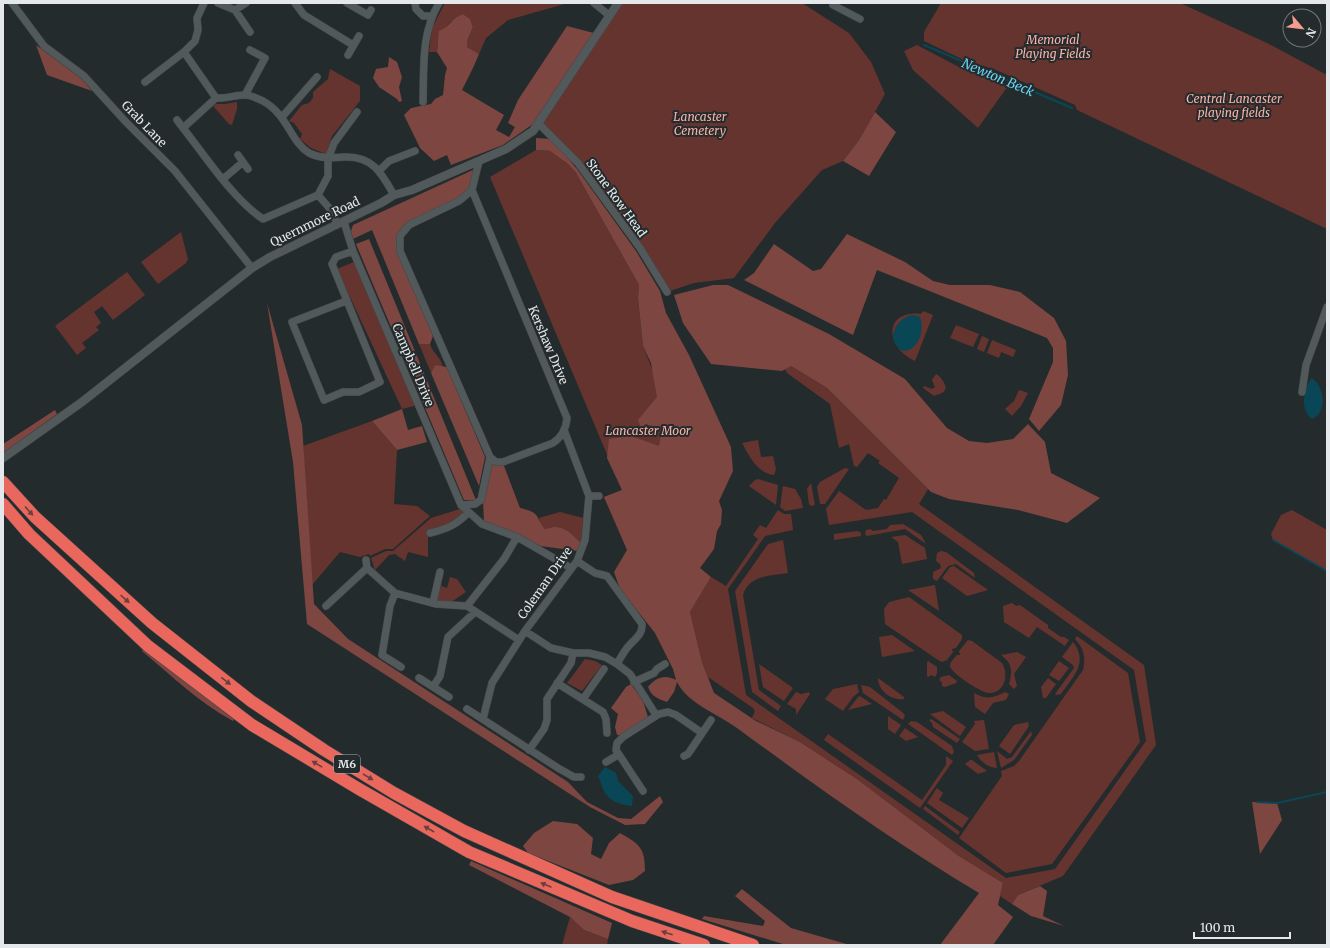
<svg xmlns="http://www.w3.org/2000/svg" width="1330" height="948" font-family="Merriweather,serif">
	<rect width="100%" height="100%" fill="#242b2d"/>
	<path fill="#66342f" d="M445,3H568L508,20L486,38L479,54L467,47V41L473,27L470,19L463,14C448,20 437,36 437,52H429L432,28Z
		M618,3H802L849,33L871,62L885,94L859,140L843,161L822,170L775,223L734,278L694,283L667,292L578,163L539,124Z
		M941,3H1180L1267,43L1327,75V229L1077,110L1075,105L994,69L966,61L924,41V32Z
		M917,45L959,67L996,78L1008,86L978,128L913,70L904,51Z
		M330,69L360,86V101L332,136L326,154L311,148L300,139L302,134L294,123L289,121L302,105L309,103L313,98V92L328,79Z
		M237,102V109L232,125L229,124L213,106L216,104H225Z
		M536,150L550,151L568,164L576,173L639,285L638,298L643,346L652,369L691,409L613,515L604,497L622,490L490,177Z
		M181,232L188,259L186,263L158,284L141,262Z
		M354,262L414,403V406L402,409L337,269Z
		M127,272L145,295L113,320L102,306L94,312L101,323L96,327L99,330L82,343L86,348L77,355L55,326Z
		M923,311L933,315L915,361C883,346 885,309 921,314Z
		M956,325L979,334L973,347L950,338Z
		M982,336L989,339L984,352L977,349Z
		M992,340L1016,350L1013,357L1001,352L999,358L987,353Z
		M419,344H430C433,354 441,357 443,367L435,365L431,373Z
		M791,366L827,388L928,489L919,504L1144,665L1156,745L1063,876L1018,895L1012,904L1000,896L1003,883L959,856L857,779L800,742L752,718L755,711L753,708L708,677L702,662L690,612L711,577L726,586L758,539L753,535L760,525L766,528L778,510L784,514H791L793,530L765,536L728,589L746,695L1006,878L1055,869L1146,741L1134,670L912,512L829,525L826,509L839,491L866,510L878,508L884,499L886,500L899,478L878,463L880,461L868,453L857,467L854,466L849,444L839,448L830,404L787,373L785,369Z
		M936,374C940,376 940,377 943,381C949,390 944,393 934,396L923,388L924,386L932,389L935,387L932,380Z
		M1019,390L1028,393L1021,406L1012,416L1005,409L1014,401Z
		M372,421L397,450L394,504L417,506L430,516L393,549H385L370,556L369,554L360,557L340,552L312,585L303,446Z
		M758,440L761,457L773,456L776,469L774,475C758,474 749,456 742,443Z
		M845,468L849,469L825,504H820L817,487L820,482Z
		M758,479L778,485L776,505L749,486L755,480Z
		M811,483L815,505L811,506L809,504L807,489Z
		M783,486L795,489L801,499L803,508L785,511L780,507Z
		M460,509L465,513C455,523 442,528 428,530V557L408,552L405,561L395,554L389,555L375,570L371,558L386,551H393L431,518Z
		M1292,510L1327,530V571L1273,540L1271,534L1281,515Z
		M560,512L583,518L581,543C569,531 562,523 545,529L540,523L539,518Z
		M903,524L921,535L926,544L905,529L867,536L865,534L866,530L870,529L873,531L887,529L890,525Z
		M858,531L861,533V536L834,540V534Z
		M905,535L925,548L927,559L902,564L898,542L891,537Z
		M783,540L788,573C770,576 749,575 743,595L759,690L781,706L778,711L752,692L735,591L768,544Z
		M941,551L946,552L974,573L975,578L956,564L948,566L937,581L933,579V572L941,568L940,564L936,561L937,553Z
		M954,566L988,590L967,596L942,578L950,567Z
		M450,577L457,579L466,592L450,603L437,600L441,586L447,588Z
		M935,585L939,611L908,590Z
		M909,597L962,635V639L956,648L952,649L953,652L947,660L942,662L938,660L885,624L884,609L889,602Z
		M1012,603L1016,606L1020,605L1048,625V628L1061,637H1064L1069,640L1065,646L1037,627L1029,638L1004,622L1003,606Z
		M892,635L915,651L882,657L879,637Z
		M1077,636L1128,673L1140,742L1052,864L1006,873L959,838L1002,776L1001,771L1014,766L1019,761L1083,670C1086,658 1084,648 1075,639Z
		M968,640L972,641L1002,663C1009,674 1005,694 988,693C980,692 951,673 950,666C950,662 954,658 957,655H960L959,651Z
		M1073,642C1089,663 1073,676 1061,694L1057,695L1055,694L1074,668L1073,665L1062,657Z
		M1017,652L1026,657L1014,674L1017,686L1014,689L1009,684C1013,671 1012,663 1001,655Z
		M585,659L595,661L602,665L582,691L567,683Z
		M928,661L937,667V673L935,677L932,675L928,677L927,676V663Z
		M1059,661L1069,668L1059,681L1049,675Z
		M759,664L793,688L784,701L763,687Z
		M949,675L957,681L956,683L945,687L942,686V682L939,680L941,677Z
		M878,678L904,697V699C892,701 878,691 878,678Z
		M1048,678L1056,684L1046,698H1043L1041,687Z
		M857,684L859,692L853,697L843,711L825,699L833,689Z
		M861,685L870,687L902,712L905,715L903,720L863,693Z
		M796,692L801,694L809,692L810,694L796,715V709L787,704Z
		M1005,692L1009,694L1006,700L993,703L985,714L975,707L974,693C987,700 993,698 1005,692Z
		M860,696L872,704L848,710L858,697Z
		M943,711L966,727L960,736L930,714Z
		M888,716L901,725L895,734L888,729Z
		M931,719L960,739L957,743L933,727L932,723L929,720Z
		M984,720L989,749L975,751L962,742L975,724L974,721Z
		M911,721L917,722L952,746L954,752L952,755L908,724Z
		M1028,722L1029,726L1010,754L999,746L1014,725Z
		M905,728L918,737L906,741L899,736Z
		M1031,731L1032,735L1014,760L1001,768L997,751L1007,759L1012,757Z
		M828,734L922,800L946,765V756L953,761L920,808L824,740Z
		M994,752L997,768C989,768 981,762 977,755Z
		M970,760H972L987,771L978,774L965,764Z
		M937,788L943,793L939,800L969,818L962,828L927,803Z
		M925,806L960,832L958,835L923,809Z
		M570,917L584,930L608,939L607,945H562Z"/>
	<path fill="#7e4640" d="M463,14L470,19L473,27L467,41V47L479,54L473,68L462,90L504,115L496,130L509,137L515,127L508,123L518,100L567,26L594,33L533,124L503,145L451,165L447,155L434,161L420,148L404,115L411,108L431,104L435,99L443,95L445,75L447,68L437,52L439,31C450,27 450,19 463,14Z
		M36,45L82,79L92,91L47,75Z
		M389,57L397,62L402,77L399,87L402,101L399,102L397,99L379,87L373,78L376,69L388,67Z
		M875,112L896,132L869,176L843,161L859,140Z
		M536,138L552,139L577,169L636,251L660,291L666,313L689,355L731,447L733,471L719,501L722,510L721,524L717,531L714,549L700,568L711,577L690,612L702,662L714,693L756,721L800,742L857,779L959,856L1003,883L998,905L1013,917L993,945H940L979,893C895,843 816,786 737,728C718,714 688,704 677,682L674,692L667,702C658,699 651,696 648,687C656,677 665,674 676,680L673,669L655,633L620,589L614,572L627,550L604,497L622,490L607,458L609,439L631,436L659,446L662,429L650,425L641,428L638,420L657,397L651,363L643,346L638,298L639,285L576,173L568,164L550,151L536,150Z
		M475,169L470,189L458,199L407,223L397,251L433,336L430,344H419L372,230L353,239L351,231L353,225Z
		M847,234L905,262L933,281L950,285H990L1020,292L1054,318L1066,341L1068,375L1061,405L1039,431L1029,419L1053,362V348L1047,338L877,270L853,335L744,280L754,273L774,244L813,271L821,269Z
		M369,239L476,500H464L356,244Z
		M713,285H728L829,334L905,379L947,428L969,441L987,443L1013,439L1028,424L1045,442L1051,473L1100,498L1067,523L1018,510L949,499L931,492L827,388L791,366L782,371L711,364L683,323L674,295Z
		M267,303L302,425L314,604L348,639L568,782L587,802L618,818L631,819L660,796L663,802L645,824L625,825L590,807L307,624L293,462Z
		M435,365L447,367L485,457L479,486L431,373Z
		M402,409L408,430L422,426L427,442L397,450L372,421Z
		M55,410L57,414L3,453V444Z
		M491,463L504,466L520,508C541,513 534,515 545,529C562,523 569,531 581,543L578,551L540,546L484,522L483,501Z
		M143,649L234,719L233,721C199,703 171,675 142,651Z
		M631,684L643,701L648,717L626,736L617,735L615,727L618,714L611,708L626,687Z
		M1252,802L1277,803L1282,820L1260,854Z
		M553,821L577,824L593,838L591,854L601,859L609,843L620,833C639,844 645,847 645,871L633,880L609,885L528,853L523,846L534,833Z
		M471,861L612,923L608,939L584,930L570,917L469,865Z
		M1040,886L1047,891L1043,916L1064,926L1031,916L1012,904L1018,895Z
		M742,889L791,928L850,945H786L702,919L704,916L763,926L765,921L735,896Z"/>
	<path fill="#0a4756" d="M914,315L920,317C925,329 919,351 903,351C884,342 896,316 914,315Z
		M1311,378C1325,385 1328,413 1312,419C1299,408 1304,392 1311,378Z
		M605,767L616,773L618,781L633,796L632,806C622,805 608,801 604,791C601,786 601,781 598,776Z"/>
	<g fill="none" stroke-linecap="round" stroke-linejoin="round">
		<path stroke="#0a4756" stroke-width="2" d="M924,45L1072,108
			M1273,540L1327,571
			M1257,802L1277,803L1327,792"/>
		<defs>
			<path id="minor" d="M12,3L44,46L84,76L125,121L175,171L252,268
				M218,3L235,10L250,32
				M295,3L304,15L353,45
				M347,3L368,15L371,10
				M415,3L416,9L423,16H431
				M594,3L610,16
				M833,5L860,19
				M235,10L246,3
				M184,52L216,98C227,99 238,94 246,95C251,95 258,99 263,101C288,115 290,141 309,153C321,159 332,158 345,157C373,156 382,174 394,195
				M348,55L359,36
				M145,82L184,52L195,41L198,30L197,18L204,3
				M245,95L265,58L250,50
				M216,98L183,128C206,157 233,199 263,219L318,195L328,176V159L334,143L357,112
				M423,102C424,68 421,33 439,3
				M282,117L317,77
				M177,120L183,128
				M539,124L578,163L640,248L667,292
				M238,155L248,169
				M479,161L472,190L459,201L409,225L400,236V251L490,457
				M380,170L389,161L415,151
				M223,179L243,162
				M318,195L331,210L335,219
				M344,222L353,251L461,505L482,524L517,537L571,568
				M346,301L292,322L324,400L343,392H359L380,382L332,264L336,257L353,251
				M1302,392L1306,365L1327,307
				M589,496H599
				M461,505L475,504L481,500L490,457L496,462H503L553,443C562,437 566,429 567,418L472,190
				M430,533C447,529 456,525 468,513
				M366,560L367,568L395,593L436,604L467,606L519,640
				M577,561L595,573L607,576L642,624C643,635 634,639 627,648C623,653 620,659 617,664
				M395,593L390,606L382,655L401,667
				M433,603L440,572
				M326,606L367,568
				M467,606L504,559L517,537
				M525,631L551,648L573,653H589L605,657L617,664L630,674L656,715
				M419,678L449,697
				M634,682L654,673L657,669L665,664
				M557,683L603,712L606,719L607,733
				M433,687L440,676L448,637L475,612
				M583,699L604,669
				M467,709L558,768L574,777H581
				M483,719L492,683L525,631L577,561L585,540L589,496L564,430
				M529,750L544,729L547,720V699L571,663L573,653
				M684,756L688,754L711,720
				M606,762L618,755
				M643,791L616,750L617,743L623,737L659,714L668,712L676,715L702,733"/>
			<path id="tertiary" d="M3,458L82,402L252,268L270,257L381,203L394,195L412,190L506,149L533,131L618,3"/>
			<path id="motorway" d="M3,482L35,517L152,623L251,701L324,750L394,793L464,831L612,897L753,945
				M3,504L29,534L148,646L252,725L359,789L469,852L632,921L704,945"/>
		</defs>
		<use href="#minor" stroke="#414749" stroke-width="8"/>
		<use href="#tertiary" stroke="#414749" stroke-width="9"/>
		<use href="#motorway" stroke="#414749" stroke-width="13"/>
		<use href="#minor" stroke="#51595b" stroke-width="7"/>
		<use href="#tertiary" stroke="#51595b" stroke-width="8"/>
		<use href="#motorway" stroke="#e9675c" stroke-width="12"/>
	</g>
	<defs><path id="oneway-solid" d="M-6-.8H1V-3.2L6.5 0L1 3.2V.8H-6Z"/></defs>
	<g fill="#69403d">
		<use href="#oneway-solid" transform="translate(29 511) rotate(48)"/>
		<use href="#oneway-solid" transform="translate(125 599) rotate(42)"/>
		<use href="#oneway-solid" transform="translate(226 681) rotate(38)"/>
		<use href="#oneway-solid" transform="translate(317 764) rotate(-149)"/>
		<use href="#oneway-solid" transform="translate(368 777) rotate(31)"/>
		<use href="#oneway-solid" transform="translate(429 829) rotate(-150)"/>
		<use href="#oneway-solid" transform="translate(546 885) rotate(-157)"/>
		<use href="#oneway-solid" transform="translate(667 933) rotate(-162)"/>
	</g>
	<g text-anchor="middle" stroke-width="4" stroke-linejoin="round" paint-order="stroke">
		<rect fill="#242b2d" stroke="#aaafb1" stroke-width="1" x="334" y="755" width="26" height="18" rx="3"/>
		<g font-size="11" font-weight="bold" fill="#e4e8ea">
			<text x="347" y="768">M6</text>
		</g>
		<g font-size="12" font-style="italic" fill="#fab1a8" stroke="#242b2d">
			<text x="1053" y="44">Memorial<tspan x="1053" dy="14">Playing Fields</tspan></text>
			<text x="1234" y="103">Central Lancaster<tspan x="1234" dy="14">playing fields</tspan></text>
			<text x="700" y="121">Lancaster<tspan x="700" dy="14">Cemetery</tspan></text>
			<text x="648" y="435">Lancaster Moor</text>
		</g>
		<g font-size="12" fill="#e4e8ea" stroke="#242b2d">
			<text transform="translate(144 124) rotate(46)" y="4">Grab Lane</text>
			<text transform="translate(616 198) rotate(54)" y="4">Stone Row Head</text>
			<text transform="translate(315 222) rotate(-26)" y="4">Quernmore Road</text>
			<text transform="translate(548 345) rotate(67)" y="4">Kershaw Drive</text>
			<text transform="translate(413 365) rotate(67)" y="4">Campbell Drive</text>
			<text transform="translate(545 583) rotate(-55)" y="4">Coleman Drive</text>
		</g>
		<g font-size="13" font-style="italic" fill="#68d5f4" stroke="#242b2d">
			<text transform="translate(998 77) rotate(23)" y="5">Newton Beck</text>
		</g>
	</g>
	<rect width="1330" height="948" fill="none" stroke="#e4e8ea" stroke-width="8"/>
	<g transform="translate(1302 28) rotate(118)"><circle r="19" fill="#242b2d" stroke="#717779"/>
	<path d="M0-3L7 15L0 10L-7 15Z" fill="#f59c92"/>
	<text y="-6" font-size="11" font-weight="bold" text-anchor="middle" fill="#e4e8ea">N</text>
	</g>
	<path d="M1194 932v6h96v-6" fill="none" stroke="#e4e8ea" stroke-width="2"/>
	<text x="1200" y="932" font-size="12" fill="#e4e8ea" stroke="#242b2d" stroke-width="3" paint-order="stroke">100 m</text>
</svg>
